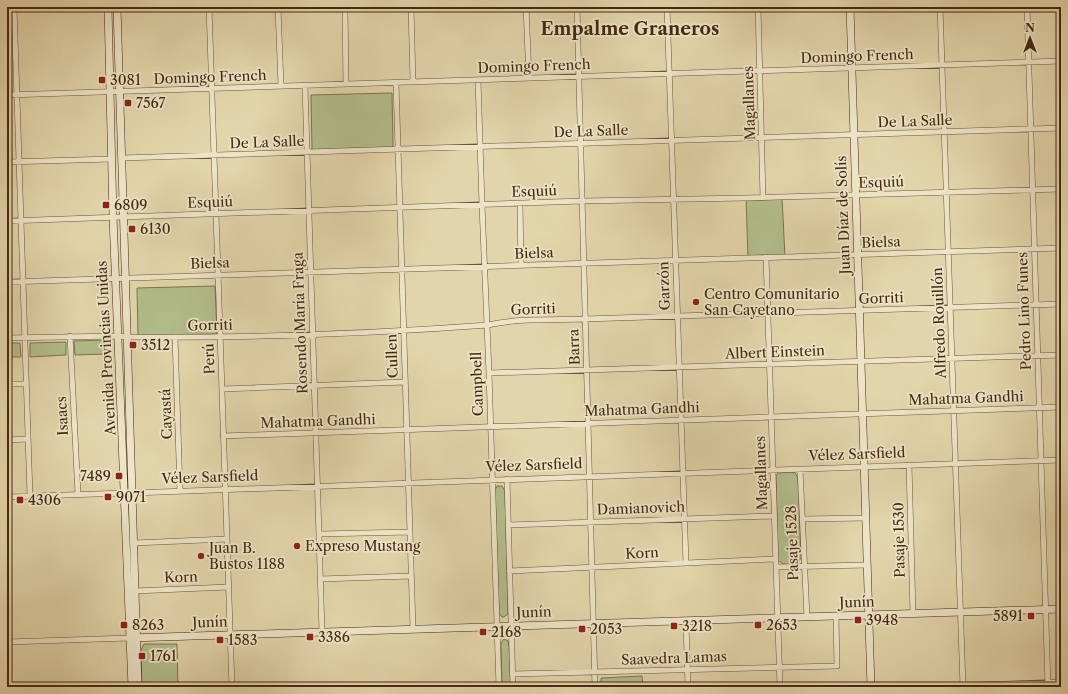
<svg xmlns="http://www.w3.org/2000/svg" width="1068" height="694" font-family="'Libre Caslon Text',serif">
	<rect width="100%" height="100%" fill="#e3d5ab"/>
	<filter id="stains"><feTurbulence type="fractalNoise" baseFrequency=".005" numOctaves="4"/><feColorMatrix values="0 0 0 0 .2 0 0 0 0 .09 0 0 0 0 .02 0 0 0 .5 -.17"/></filter>
	<radialGradient id="worn" r=".72"><stop offset=".6" stop-color="#630" stop-opacity="0"/><stop offset="1" stop-color="#630" stop-opacity=".3"/></radialGradient>
	<path fill="#b2be8b" stroke="#7c744e" d="M392,93L393,147L312,150L311,95Z
		M782,197L785,257L748,258L746,198Z
		M215,286L217,334L138,335L137,288Z
		M107,340V354L75,355L74,341Z
		M66,342V355L30,357V343Z
		M7,343H20L21,357H7Z
		M792,472L795,473L798,478L801,558C797,566 784,567 778,560L776,476L778,473Z
		M497,486H502L505,491L508,614L504,617H502L499,613L495,491Z
		M504,639L508,641L509,646L511,687H502L501,646V643Z
		M144,644H177L178,687H142L141,650Z
		M642,676L643,687H601V678Z"/>
	<g fill="none" stroke-linecap="round" stroke-linejoin="round">
		<defs>
			<path id="minor" d="M14,7L30,496
				M209,7L232,687
				M278,7L281,86
				M345,7L346,84
				M411,7L413,82
				M526,7L529,78
				M577,7L595,687
				M667,7L686,563
				M758,7L763,198
				M940,7L963,687
				M1027,7L1048,687
				M478,80L482,205L489,373L499,687
				M396,83L413,629
				M305,86L322,632
				M7,95L1061,61
				M122,158L1061,128
				M7,162L112,159
				M520,203L521,265
				M7,221L582,201L746,198L1061,189
				M766,257L780,687
				M7,282L1061,248
				M70,336L78,494
				M175,337L180,491
				M7,338L118,336L127,337C248,338 368,334 488,325C519,318 553,320 585,319L1061,304
				M489,373L1061,355
				M7,384H26
				M222,389L405,382
				M223,436L1061,407
				M7,440L28,439
				M909,465L913,614
				M800,469L807,617
				M507,479L513,687
				M132,493L1061,460
				M7,497L125,493
				M802,519L866,518
				M508,525L774,516
				M319,534L410,532
				M134,543L227,539
				M776,567L867,565
				M509,571L775,559
				M320,579L411,576
				M135,591L228,587
				M686,621L688,687
				M7,642L130,638
				M512,674L837,666L836,616
				M919,687L1061,682"/>
			<path id="secondary" d="M108,7L113,217L132,687
				M117,7L138,687
				M850,7L871,687
				M130,638L1061,609"/>
		</defs>
		<use href="#minor" stroke="#6e5437" stroke-width="6"/>
		<use href="#secondary" stroke="#472910" stroke-width="8"/>
		<use href="#minor" stroke="#ede4c8" stroke-width="5"/>
		<use href="#secondary" stroke="#ede4c8" stroke-width="7"/>
	</g>
	<g fill="#8f2418" stroke="#ede4c8" stroke-width="1.5">
		<rect x="98" y="76" width="8" height="8" rx="2"/>
		<rect x="124" y="99" width="8" height="8" rx="2"/>
		<rect x="102" y="201" width="8" height="8" rx="2"/>
		<rect x="128" y="225" width="8" height="8" rx="2"/>
		<circle cx="696" cy="302" r="4"/>
		<rect x="129" y="341" width="8" height="8" rx="2"/>
		<rect x="115" y="472" width="8" height="8" rx="2"/>
		<rect x="104" y="493" width="8" height="8" rx="2"/>
		<rect x="16" y="496" width="8" height="8" rx="2"/>
		<circle cx="297" cy="546" r="4"/>
		<circle cx="201" cy="556" r="4"/>
		<rect x="1027" y="612" width="8" height="8" rx="2"/>
		<rect x="854" y="616" width="8" height="8" rx="2"/>
		<rect x="120" y="621" width="8" height="8" rx="2"/>
		<rect x="754" y="621" width="8" height="8" rx="2"/>
		<rect x="670" y="622" width="8" height="8" rx="2"/>
		<rect x="578" y="625" width="8" height="8" rx="2"/>
		<rect x="479" y="628" width="8" height="8" rx="2"/>
		<rect x="306" y="633" width="8" height="8" rx="2"/>
		<rect x="216" y="636" width="8" height="8" rx="2"/>
		<rect x="138" y="652" width="8" height="8" rx="2"/>
	</g>
	<g text-anchor="middle" stroke-width="3.5" stroke-linejoin="round" paint-order="stroke">
		<g font-size="14" fill="#472910" stroke="#ede4c8">
			<text transform="translate(857 56) rotate(-2)" y="5">Domingo French</text>
			<text transform="translate(534 66) rotate(-2)" y="5">Domingo French</text>
			<text transform="translate(210 77) rotate(-2)" y="5">Domingo French</text>
			<text transform="translate(749 103) rotate(-92)" y="5">Magallanes</text>
			<text transform="translate(915 121) rotate(-2)" y="5">De La Salle</text>
			<text transform="translate(591 131) rotate(-2)" y="5">De La Salle</text>
			<text transform="translate(267 142) rotate(-2)" y="5">De La Salle</text>
			<text transform="translate(881 182) rotate(-2)" y="5">Esquiú</text>
			<text transform="translate(534 191) rotate(-2)" y="5">Esquiú</text>
			<text transform="translate(210 202) rotate(-2)" y="5">Esquiú</text>
			<text transform="translate(843 215) rotate(-92)" y="5">Juan Díaz de Solís</text>
			<text transform="translate(881 242) rotate(-2)" y="5">Bielsa</text>
			<text transform="translate(534 253) rotate(-2)" y="5">Bielsa</text>
			<text transform="translate(210 263) rotate(-2)" y="5">Bielsa</text>
			<text transform="translate(664 286) rotate(-92)" y="5">Garzón</text>
			<text transform="translate(881 298) rotate(-2)" y="5">Gorriti</text>
			<text transform="translate(533 309) rotate(-2)" y="5">Gorriti</text>
			<text transform="translate(1024 311) rotate(-92)" y="5">Pedro Lino Funes</text>
			<text transform="translate(300 323) rotate(-92)" y="5">Rosendo María Fraga</text>
			<text transform="translate(939 323) rotate(-92)" y="5">Alfredo Rouillón</text>
			<text transform="translate(210 325) rotate(-1)" y="5">Gorriti</text>
			<text transform="translate(574 347) rotate(-92)" y="5">Barra</text>
			<text transform="translate(106 348) rotate(-93)" y="5">Avenida Provincias Unidas</text>
			<text transform="translate(775 352) rotate(-2)" y="5">Albert Einstein</text>
			<text transform="translate(392 356) rotate(-92)" y="5">Cullen</text>
			<text transform="translate(209 359) rotate(-92)" y="5">Perú</text>
			<text transform="translate(477 384) rotate(-92)" y="5">Campbell</text>
			<text transform="translate(966 398) rotate(-2)" y="5">Mahatma Gandhi</text>
			<text transform="translate(642 409) rotate(-2)" y="5">Mahatma Gandhi</text>
			<text transform="translate(166 414) rotate(-92)" y="5">Cayastá</text>
			<text transform="translate(62 416) rotate(-93)" y="5">Isaacs</text>
			<text transform="translate(318 421) rotate(-2)" y="5">Mahatma Gandhi</text>
			<text transform="translate(857 454) rotate(-2)" y="5">Vélez Sarsfield</text>
			<text transform="translate(534 465) rotate(-2)" y="5">Vélez Sarsfield</text>
			<text transform="translate(761 473) rotate(-92)" y="5">Magallanes</text>
			<text transform="translate(210 477) rotate(-2)" y="5">Vélez Sarsfield</text>
			<text transform="translate(641 508) rotate(-2)" y="5">Damianovich</text>
			<text transform="translate(899 540) rotate(-91)" y="5">Pasaje 1530</text>
			<text transform="translate(792 543) rotate(-92)" y="5">Pasaje 1528</text>
			<text transform="translate(642 553) rotate(-3)" y="5">Korn</text>
			<text transform="translate(181 577) rotate(-2)" y="5">Korn</text>
			<text transform="translate(857 602) rotate(-2)" y="5">Junín</text>
			<text transform="translate(534 612) rotate(-2)" y="5">Junín</text>
			<text transform="translate(210 622) rotate(-2)" y="5">Junín</text>
			<text transform="translate(674 658) rotate(-2)" y="5">Saavedra Lamas</text>
		</g>
		<g font-size="14" fill="#472910" stroke="#ede4c8" text-anchor="start">
			<text x="110" y="85">3081</text>
			<text x="136" y="108">7567</text>
			<text x="114" y="210">6809</text>
			<text x="140" y="234">6130</text>
			<text x="704" y="299">Centro Comunitario<tspan x="704" dy="16">San Cayetano</tspan></text>
			<text x="141" y="350">3512</text>
			<text x="111" y="481" text-anchor="end">7489</text>
			<text x="116" y="502">9071</text>
			<text x="28" y="505">4306</text>
			<text x="305" y="551">Expreso Mustang</text>
			<text x="209" y="553">Juan B.<tspan x="209" dy="16">Bustos 1188</tspan></text>
			<text x="1023" y="621" text-anchor="end">5891</text>
			<text x="866" y="625">3948</text>
			<text x="132" y="630">8263</text>
			<text x="766" y="630">2653</text>
			<text x="682" y="631">3218</text>
			<text x="590" y="634">2053</text>
			<text x="491" y="637">2168</text>
			<text x="318" y="642">3386</text>
			<text x="228" y="645">1583</text>
			<text x="150" y="661">1761</text>
		</g>
		<g font-size="18" font-weight="bold" fill="#472910" stroke="#ede4c8">
			<text x="630" y="35">Empalme Graneros</text>
		</g>
	</g>
	<rect width="1068" height="694" fill="none" stroke="#e3d5ab" stroke-width="24"/>
	<rect x="8" y="8" width="1052" height="678" fill="none" stroke="#472910" stroke-width="2"/>
	<rect x="12" y="12" width="1044" height="670" fill="none" stroke="#472910"/>
	<g transform="translate(1030 38)" stroke="#ede4c8" stroke-width="3" paint-order="stroke">
	<path d="M0-3L7 15L0 10L-7 15Z" fill="#472910"/>
	<text y="-6" font-size="11" font-weight="bold" text-anchor="middle" fill="#472910">N</text>
	</g>
	<rect width="100%" height="100%" filter="url(#stains)"/>
	<rect width="100%" height="100%" fill="url(#worn)"/>
</svg>
